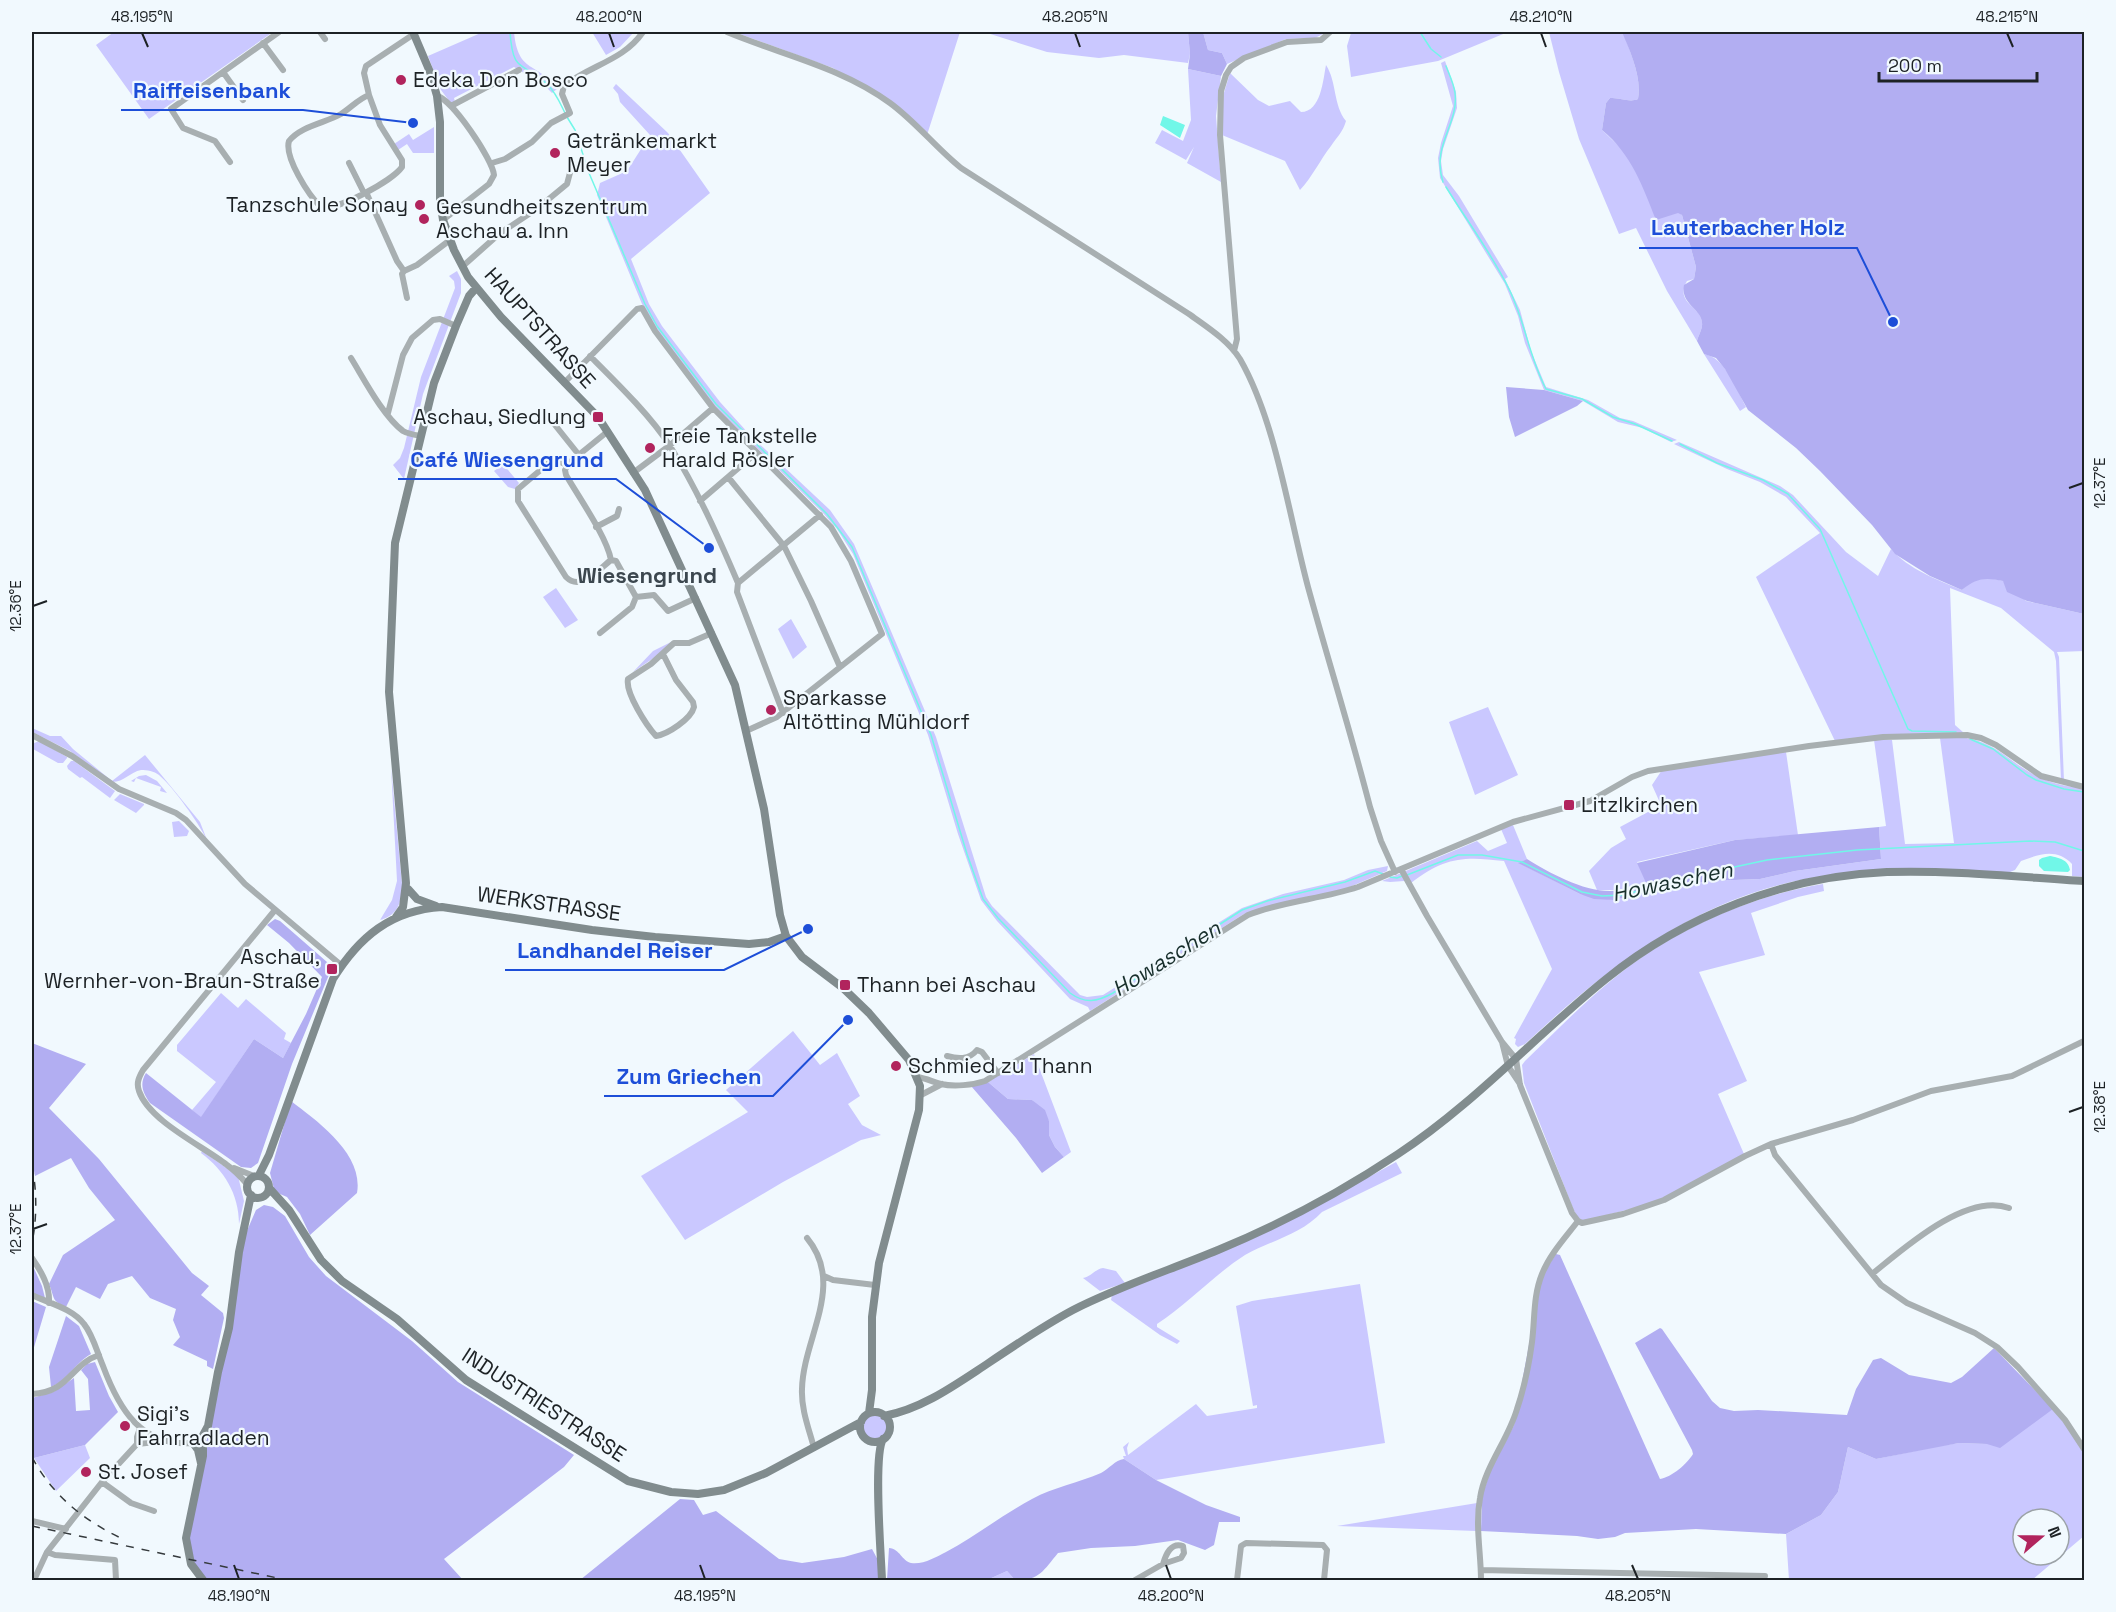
<svg xmlns="http://www.w3.org/2000/svg" width="2116" height="1612" font-family="'Space Grotesk',sans-serif">
	<rect width="100%" height="100%" fill="#f1f9fe"/>
	<path fill="#cac8ff" fill-rule="evenodd" d="M114,32H273L149,119L96,45Z
		M483,32H514C518,75 538,61 557,89L552,93L544,85L514,67L454,98L455,102H450L441,90L428,56Z
		M592,32H634L620,47L606,55Z
		M737,32H960L927,135L907,114L833,68L737,33Z
		M984,32H1188L1190,54L1188,63L1124,55L1099,58L1047,52Z
		M1203,32H1327L1315,38L1286,39L1227,64L1222,53L1208,50Z
		M1348,32H1508L1438,61L1351,77L1347,46L1351,33Z
		M1549,32H1623C1630,52 1642,77 1638,99C1629,103 1620,97 1610,98L1606,103L1602,130L1626,153L1637,172L1682,215L1696,267L1694,279L1687,281C1674,304 1702,306 1702,323C1703,328 1698,336 1697,341L1667,291L1636,228L1619,234L1579,139L1559,72Z
		M1445,61L1456,92L1457,108L1443,149L1441,161L1443,175L1459,196L1508,277L1505,279L1520,310L1531,351L1546,387L1588,400L1620,418L1633,421L1677,440L1671,442L1643,428L1618,422L1583,401L1544,390L1525,343L1518,316L1505,284L1440,178L1438,158L1441,143L1453,106L1441,63Z
		M1326,65C1337,82 1333,105 1346,121C1343,132 1337,137 1331,146C1320,160 1313,176 1300,190L1285,161L1222,135L1223,96L1230,73L1258,100L1269,106L1290,101L1301,112C1321,112 1323,80 1326,65Z
		M1188,69L1221,76L1216,116L1221,182L1187,163L1194,147L1186,160L1155,143L1162,130L1183,141L1191,120Z
		M616,84L668,133L710,193L631,259L649,304L662,326L720,402L750,435L830,510L854,544L936,737L986,897L992,906L1080,995L1087,997L1103,995L1242,908L1283,894L1344,880L1368,870L1388,866L1387,871L1345,889L1244,914L1090,1011L1088,1007L1070,999L997,921L981,900L958,834L928,735L853,554L837,529L823,513L714,406L655,328L642,304L597,195L600,183L627,171L650,135L620,102L618,94L613,88Z
		M434,127V153H413L407,144L398,150L394,144L409,134L413,140Z
		M457,271L461,279V293L423,394L404,479L393,465L400,458L404,448L421,377L455,288L454,281L449,276Z
		M1704,354C1725,357 1737,390 1746,407L1740,411Z
		M1679,442L1780,486L1793,495L1846,552L1878,576L1891,549C1908,569 1938,580 1962,590L1972,581L1986,577L2003,581L2026,601L2084,614V651L2057,652L2059,657L2064,781L2061,780L2056,661L2054,652L2001,608L1950,588L1955,725L1964,733L1835,741L1756,577L1820,533L1786,497L1760,482L1727,469L1674,444Z
		M503,464L519,483L515,489L508,487L494,471Z
		M556,588L578,620L565,628L543,597Z
		M791,619L807,647L793,659L778,629Z
		M675,640L664,651L633,672L653,651Z
		M1488,707L1518,775L1475,795L1449,722Z
		M32,728L50,736H61L73,749L112,781L145,755L200,822L207,840C198,822 174,788 159,775C154,771 147,770 141,770C130,772 123,783 111,782L70,751L32,732Z
		M1960,737C1999,742 2007,762 2039,777C2053,784 2069,787 2084,788V877L2072,876V864C2057,848 2039,854 2021,861L2015,870L2010,872C1965,873 1920,875 1874,876C1852,877 1828,875 1806,879C1695,899 1605,969 1525,1044L1518,1047L1515,1044L1516,1039L1514,1038L1552,969L1504,861C1464,856 1444,857 1411,883L1407,877L1404,881L1390,882L1382,881L1477,841L1488,851L1507,843L1501,829L1513,825L1527,859L1519,863L1580,894L1613,900L1708,881L1760,879L1795,871L1881,859L1879,827L1886,826L1874,740H1892L1905,844L1954,843L1940,738Z
		M39,741L67,757V758L63,763H58L33,749L32,750V744Z
		M1786,752L1798,835L1735,840L1637,862L1648,885L1625,890H1597L1589,871L1611,848L1626,839L1620,827L1661,805L1652,785L1662,770Z
		M71,761H74L115,791L110,798L82,777L80,778L68,769L67,766Z
		M391,767L402,884C402,901 399,915 380,920L392,900L397,881Z
		M146,775L157,781L167,793L160,791L161,787L136,778L134,782L131,781L139,776Z
		M120,794L144,804V805L136,813L114,800Z
		M179,821L189,831L187,836L174,837L172,822Z
		M1823,884L1824,891L1798,897L1751,913L1765,955L1699,972L1747,1081L1718,1094L1744,1154L1664,1198L1638,1207L1584,1221L1579,1219L1574,1211L1524,1083L1522,1065L1525,1061C1557,1030 1588,998 1623,971C1680,927 1752,896 1823,884Z
		M221,993L238,1008L246,999L286,1033L284,1039L291,1043L283,1058L254,1039L201,1118L192,1110L216,1082L177,1051V1045Z
		M793,1031L820,1065L837,1053L860,1096L848,1104L862,1125L881,1135L861,1140L783,1182L685,1240L641,1176L748,1112L726,1090Z
		M1034,1054L1071,1152L1064,1157L1055,1147L1049,1135V1121L1032,1100L1008,1099L988,1082Z
		M202,1151L238,1176L244,1201L239,1224C239,1194 224,1170 201,1153Z
		M1396,1162L1402,1173L1322,1212C1302,1234 1270,1241 1245,1255C1215,1274 1188,1304 1157,1324V1327L1180,1341L1177,1344L1160,1335L1111,1300L1112,1295L1300,1215Z
		M1103,1268L1116,1271L1125,1283L1100,1291L1083,1278C1091,1277 1095,1269 1103,1268Z
		M1360,1284L1385,1443L1156,1480L1124,1459L1123,1456H1126L1123,1447L1129,1442L1127,1448L1128,1455L1196,1404L1207,1416L1257,1408V1405L1253,1406L1236,1306L1252,1301Z
		M2053,1409L2074,1434L2084,1453V1536L2032,1580H1789L1786,1534L1821,1515L1838,1492L1848,1447L1876,1459L1939,1446L1959,1443L1987,1444ZM2023,1519H2059V1555H2023Z
		M863 1427a12 12 0 1 1 24 0a12 12 0 1 1-24 0Z
		M85,1445L90,1458L56,1491L34,1458Z
		M1477,1503L1476,1531L1337,1526Z
		M1007,1571L1015,1580H987Z"/>
	<path fill="#b2aef2" d="M1188,32H1203L1208,50L1222,53L1227,64L1221,76L1188,69L1190,54Z
		M1622,32H2084V614L2027,601L2007,592L2003,581C1985,577 1976,578 1962,590L1930,576L1895,554L1872,525L1820,471L1796,448L1748,410L1725,369L1716,358L1704,354L1697,341C1698,336 1703,328 1702,323C1702,309 1680,304 1684,285L1694,279L1696,267L1682,215L1678,213L1656,220C1642,185 1632,155 1602,130L1606,103L1610,98C1620,97 1629,103 1638,99C1642,77 1630,51 1622,32Z
		M1506,387L1544,390L1583,401L1577,406L1515,437L1509,417Z
		M1879,827L1881,859L1795,871L1760,879L1708,881L1613,900L1594,899L1580,894L1518,863L1527,859C1550,873 1582,891 1610,891C1623,891 1635,888 1647,885L1637,863L1735,840Z
		M275,919L280,921L327,962L331,970L292,1064L258,1163L251,1168L241,1167L150,1103C143,1093 139,1084 146,1073L201,1117L254,1039L283,1058L306,1014L322,977L289,943L267,925Z
		M32,1043L86,1064L49,1108L99,1159L192,1273L209,1286L201,1295L223,1313L224,1318L213,1369L207,1366V1361L173,1345L180,1337L173,1320L176,1309L150,1298L132,1276L108,1284L100,1299L76,1287L66,1307C51,1301 55,1298 49,1284L63,1255L115,1220L89,1188L71,1158L35,1176L32,1160Z
		M988,1082L1008,1099L1032,1100L1045,1110L1049,1121V1135L1055,1147L1064,1157L1042,1173L1016,1138L971,1086Z
		M291,1101C317,1121 364,1154 357,1193L310,1235L300,1214L287,1197L280,1194L274,1189L270,1173Z
		M264,1205L273,1207L285,1216L309,1257L326,1276L412,1341L458,1382L574,1455L564,1467L444,1559L463,1580H205L195,1568L188,1539L246,1233L256,1210Z
		M1556,1254L1560,1255L1660,1479C1672,1477 1687,1464 1693,1454L1692,1450L1635,1343L1660,1328L1662,1329L1712,1401L1720,1408L1734,1411L1758,1410L1847,1415L1856,1389L1873,1360L1881,1358L1909,1375L1951,1383L1962,1377L1994,1348L2053,1409L2000,1448L1987,1444L1959,1443L1876,1459L1848,1447L1838,1492L1821,1515L1786,1534L1696,1529L1625,1533L1615,1537L1598,1539L1577,1536L1481,1531L1482,1496L1490,1472L1514,1425L1540,1286L1545,1271Z
		M32,1264L42,1286L45,1298L32,1293Z
		M32,1301L46,1307L32,1354Z
		M66,1316L79,1326L91,1354C75,1363 68,1380 51,1387L49,1367Z
		M95,1362L109,1396L118,1412L85,1445L34,1458L32,1454V1398L53,1392L74,1378L76,1411L90,1410L88,1379L81,1370L87,1364Z
		M1124,1459L1156,1480L1206,1505L1240,1517V1522H1219L1214,1545L1205,1550L1178,1540L1135,1546L1091,1548L1058,1553C1043,1571 1039,1581 1015,1580L1007,1571L987,1580H887L889,1548C900,1549 902,1561 911,1563C923,1565 936,1557 946,1552C976,1536 1002,1515 1032,1499C1054,1487 1078,1483 1101,1473C1109,1469 1115,1460 1124,1459Z
		M680,1499L694,1500L703,1515L716,1511L779,1559L802,1563L844,1557L872,1549L879,1562V1580H580Z"/>
	<path fill="#71f7e8" d="M1163,116L1185,125L1180,138L1160,125Z
		M2050,856C2059,858 2068,859 2070,870L2068,872L2044,871L2039,866V860L2042,858Z"/>
	<g fill="none" stroke-linecap="round" stroke-linejoin="round">
		<path stroke="#71f7e8" stroke-width="1.5" d="M510,32C513,76 523,60 548,85C556,93 560,103 565,113
			M1420,32L1431,49L1441,57
			M567,117L575,130L589,173L645,304L657,326L716,404L827,514L852,547L931,735L967,854L983,899L998,918L1070,993C1085,1004 1097,1002 1113,993L1242,910L1267,901L1345,882L1375,871L1383,874
			M1443,182C1431,145 1459,125 1455,93C1454,84 1449,74 1446,66
			M1446,187C1467,221 1492,254 1509,289C1525,321 1529,357 1546,389L1582,399L1613,417L1635,424L1672,441
			M1680,444L1717,463L1763,480L1788,494L1820,529L1908,729L1912,731L1956,732
			M1970,739L1993,749L2027,775L2036,780L2064,789L2084,792
			M1407,875L1458,855H1482L1522,862L1582,892L1602,896L1623,895L1702,874L1767,860L1857,850L2030,841L2055,842L2084,851
			M1390,877L1397,878L1402,876"/>
		<path stroke="#a8afb1" stroke-width="6" d="M320,32L325,39
			M727,32C782,55 841,67 890,103C916,122 936,148 961,168L1189,314C1207,327 1228,340 1240,359C1276,422 1289,516 1308,587C1328,660 1351,733 1370,807L1381,841L1395,872
			M263,43L283,70
			M223,72L243,100
			M369,95L380,125L402,160V167C392,181 337,211 321,207C309,196 284,157 289,141C301,126 325,123 341,114C351,108 358,99 369,95Z
			M369,95L364,73L366,66L414,34
			M437,96C452,99 493,160 494,175L489,184L443,220
			M451,106L519,70
			M230,162L215,141L183,128L171,109L279,32
			M349,163L364,193
			M492,163L505,159L532,142L551,123L570,113L562,94L564,86C590,65 623,61 643,32
			M366,192L397,261L404,271L417,265L450,240
			M463,266L499,234L538,208L567,184L571,169
			M404,271L402,274L407,298
			M1234,351L1237,339L1220,135L1221,91L1226,75L1231,67L1244,58L1287,42L1321,40L1330,32
			M590,356C615,381 651,416 670,446C697,489 718,536 738,583L737,592L783,713
			M351,358C364,379 383,416 403,431C408,434 415,435 421,436
			M564,383L637,309L642,308L655,331L713,408L831,527L851,561L882,634L777,717L746,731
			M388,413L403,355L412,338L433,320L440,319L456,326
			M555,425L579,455
			M607,432L570,462L565,470L566,475C578,496 607,537 611,560L616,561L636,597
			M567,465L558,461L550,462L518,489V501L566,577C581,592 599,569 611,560
			M633,473L669,446L713,408
			M728,477L784,546L811,601L840,667
			M700,501L756,453
			M596,527L617,516L619,509
			M738,583L820,515
			M636,597L654,595L668,611L696,598
			M600,633L632,607L636,597
			M663,654L676,680L693,702L694,707C691,719 668,734 656,736C647,726 625,693 628,679L651,664L674,643H689L712,633
			M32,735L72,756L119,789L176,813L186,820L245,884L341,965
			M1401,869L1427,916L1502,1042L1516,1059L1520,1085L1572,1213L1578,1221L1582,1223L1623,1214L1664,1200L1745,1156L1771,1144L1853,1120L1931,1091L2012,1076L2084,1041
			M1502,1042L1508,1066L1520,1084
			M947,1056C958,1059 969,1060 977,1050L982,1052L998,1073
			M917,1077C926,1078 933,1082 941,1084C954,1087 973,1085 985,1081L1248,915C1283,901 1322,899 1358,887L1513,822L1590,801L1632,777L1648,771L1809,746L1883,737L1967,735L1981,738L1996,745L2041,776L2084,787
			M921,1095L942,1084
			M1771,1144L1775,1155L1881,1285L1907,1303L1975,1333L1997,1347L2018,1367L2065,1420L2084,1449
			M234,1168L254,1176
			M247,1184C241,1177 234,1170 227,1165C203,1146 149,1121 139,1091C136,1083 139,1077 143,1070L275,910
			M807,1238C846,1285 803,1338 802,1389C801,1409 809,1429 814,1448
			M32,1258C41,1271 50,1286 49,1303
			M1872,1274C1903,1249 1966,1192 2009,1208
			M824,1276L833,1280L875,1285
			M32,1295C48,1303 72,1308 84,1324C93,1335 97,1352 103,1366C119,1409 141,1447 193,1443
			M32,1394C70,1392 71,1364 99,1355
			M137,1444V1437L140,1428
			M102,1482L131,1503L154,1511
			M32,1521L66,1529
			M47,1552L55,1555L115,1560L116,1580
			M1481,1570L1765,1576
			M34,1580L47,1552L102,1482L137,1444L165,1441
			M1135,1580L1163,1564L1181,1558L1184,1553L1183,1546C1171,1542 1166,1554 1163,1564
			M1237,1580L1241,1546L1246,1543L1323,1545L1327,1550L1324,1580
			M1481,1580C1481,1553 1475,1525 1480,1498C1485,1466 1508,1440 1517,1409C1524,1388 1529,1365 1532,1342C1535,1319 1533,1296 1542,1274C1550,1254 1565,1238 1578,1221"/>
		<path stroke="#818c8e" stroke-width="8" d="M413,32L430,72L437,96L440,122V199L443,220L454,250L468,277L501,317L598,417L645,490L735,685L764,809L780,915L786,936L802,957L843,988L869,1013L909,1060L920,1086L919,1110L879,1263L872,1317V1390L869,1413
			M408,889L417,899L436,906
			M396,917L403,907L406,883L389,692L395,543L434,383L456,326L469,296L476,288
			M259,1175L269,1155L333,979C359,937 391,910 442,907L592,930L655,937L749,944L769,942L786,936
			M247 1187a11 11 0 1 1 22 0a11 11 0 1 1-22 0Z
			M270,1189L289,1210L321,1260L342,1281L397,1319L466,1380L628,1481L671,1492L698,1494L724,1490L766,1473L861,1422
			M860 1427a15 15 0 1 1 30 0a15 15 0 1 1-30 0Z
			M884,1416C922,1409 955,1385 987,1364C1015,1345 1043,1326 1073,1310C1120,1286 1170,1270 1218,1250C1281,1224 1341,1192 1398,1154C1474,1104 1535,1036 1606,979C1685,915 1786,876 1887,872C1953,870 2019,877 2084,881
			M201,1439L203,1443V1456L186,1538L191,1564L203,1580
			M201,1463L198,1450L193,1443L201,1439L208,1426L218,1372L229,1328L239,1252L251,1195
			M882,1580C881,1554 873,1456 883,1439"/>
		<path stroke="#353a3d" stroke-width="1.5" stroke-dasharray="8 8" stroke-linecap="butt" d="M32,1166C37,1191 37,1218 32,1243
			M32,1457C52,1495 84,1521 123,1539
			M32,1526L287,1580"/>
	</g>
	<path fill="none" stroke="#1d2225" stroke-width="2" d="M142,33L148,47M609,33L614,47M1075,33L1080,47M1541,33L1546,47M2007,33L2013,47M2069,488L2083,483M33,606L47,601M2069,1112L2083,1107M33,1229L47,1224M234,1565L239,1579M700,1565L705,1579M1166,1565L1171,1579M1632,1565L1638,1579"/>
	<g fill="#b1245d" stroke="#f1f9fe" stroke-width="2">
		<circle cx="401" cy="80" r="6"/>
		<circle cx="555" cy="153" r="6"/>
		<circle cx="420" cy="205" r="6"/>
		<circle cx="424" cy="219" r="6"/>
		<rect x="592" y="411" width="12" height="12" rx="3"/>
		<circle cx="650" cy="448" r="6"/>
		<circle cx="771" cy="710" r="6"/>
		<rect x="1563" y="799" width="12" height="12" rx="3"/>
		<rect x="326" y="963" width="12" height="12" rx="3"/>
		<rect x="839" y="979" width="12" height="12" rx="3"/>
		<circle cx="896" cy="1066" r="6"/>
		<circle cx="125" cy="1426" r="6"/>
		<circle cx="86" cy="1472" r="6"/>
	</g>
	<g text-anchor="middle" stroke-width="4.5" stroke-linejoin="round" paint-order="stroke">
		<g font-size="21" fill="#1d2225" stroke="#f1f9fe" text-anchor="start">
			<text x="413" y="87">Edeka Don Bosco</text>
			<text x="567" y="148">Getränkemarkt<tspan x="567" dy="24">Meyer</tspan></text>
			<text x="408" y="212" text-anchor="end">Tanzschule Sonay</text>
			<text x="436" y="214">Gesundheitszentrum<tspan x="436" dy="24">Aschau a. Inn</tspan></text>
			<text x="586" y="424" text-anchor="end">Aschau, Siedlung</text>
			<text x="662" y="443">Freie Tankstelle<tspan x="662" dy="24">Harald Rösler</tspan></text>
			<text x="783" y="705">Sparkasse<tspan x="783" dy="24">Altötting Mühldorf</tspan></text>
			<text x="1581" y="812">Litzlkirchen</text>
			<text x="320" y="964" text-anchor="end">Aschau,<tspan x="320" dy="24">Wernher-von-Braun-Straße</tspan></text>
			<text x="857" y="992">Thann bei Aschau</text>
			<text x="908" y="1073">Schmied zu Thann</text>
			<text x="137" y="1421">Sigi's<tspan x="137" dy="24">Fahrradladen</tspan></text>
			<text x="98" y="1479">St. Josef</text>
		</g>
		<g font-size="21" fill="#1d2225" stroke="#f1f9fe">
			<text transform="translate(540 328) rotate(48)" y="7">HAUPTSTRASSE</text>
			<text transform="translate(549 904) rotate(8)" y="7">WERKSTRASSE</text>
			<text transform="translate(544 1405) rotate(33)" y="7">INDUSTRIESTRASSE</text>
		</g>
		<g font-size="22" font-weight="bold" fill="#3c474f" stroke="#f1f9fe">
			<text x="647" y="583">Wiesengrund</text>
		</g>
		<g font-size="22" font-style="italic" fill="#182f2c" stroke="#f1f9fe">
			<text transform="translate(1672 881) rotate(-12)" y="8">Howaschen</text>
			<text transform="translate(1166 958) rotate(-32)" y="8">Howaschen</text>
		</g>
	</g>
	<path fill="none" stroke="#1d4ed8" stroke-width="2" d="M413 123L303 110H121M1893 322L1857 248H1639M709 548L616 479H398M808 929L724 970H505M848 1020L773 1096H604"/>
	<g fill="#1d4ed8" stroke="#f1f9fe" stroke-width="2">
		<circle cx="413" cy="123" r="6"/>
		<circle cx="1893" cy="322" r="6"/>
		<circle cx="709" cy="548" r="6"/>
		<circle cx="808" cy="929" r="6"/>
		<circle cx="848" cy="1020" r="6"/>
	</g>
	<g font-size="22" text-anchor="middle" font-weight="bold" fill="#1d4ed8" stroke="#f1f9fe" stroke-width="4.5" stroke-linejoin="round" paint-order="stroke">
		<text x="212" y="98">Raiffeisenbank</text>
		<text x="1748" y="235">Lauterbacher Holz</text>
		<text x="507" y="467">Café Wiesengrund</text>
		<text x="615" y="958">Landhandel Reiser</text>
		<text x="689" y="1084">Zum Griechen</text>
	</g>
	<rect width="2116" height="1612" fill="none" stroke="#f1f9fe" stroke-width="66"/>
	<g transform="translate(2041 1537) rotate(70)"><circle r="28" fill="#f1f9fe" stroke="#9ca3a7" stroke-width="1.5"/>
	<path d="M0-4.5L10 22L0 15L-10 22Z" fill="#b1245d"/>
	<text y="-9" font-size="16" font-weight="bold" text-anchor="middle" fill="#1d2225">N</text>
	</g>
	<path d="M1879 72v9h158v-9" fill="none" stroke="#1d2225" stroke-width="3"/>
	<text x="1888" y="72" font-size="18" fill="#1d2225" stroke="#f1f9fe" stroke-width="4.5" paint-order="stroke">200 m</text>
	<rect x="33" y="33" width="2050" height="1546" fill="none" stroke="#1d2225" stroke-width="2"/>
	<g font-size="15" text-anchor="middle" fill="#1d2225">
		<text x="142" y="22">48.195°N</text>
		<text x="609" y="22">48.200°N</text>
		<text x="1075" y="22">48.205°N</text>
		<text x="1541" y="22">48.210°N</text>
		<text x="2007" y="22">48.215°N</text>
		<text transform="translate(2100 483) rotate(-90)" y="5">12.37°E</text>
		<text transform="translate(16 606) rotate(-90)" y="5">12.36°E</text>
		<text transform="translate(2100 1107) rotate(-90)" y="5">12.38°E</text>
		<text transform="translate(16 1229) rotate(-90)" y="5">12.37°E</text>
		<text x="239" y="1601">48.190°N</text>
		<text x="705" y="1601">48.195°N</text>
		<text x="1171" y="1601">48.200°N</text>
		<text x="1638" y="1601">48.205°N</text>
	</g>
</svg>
